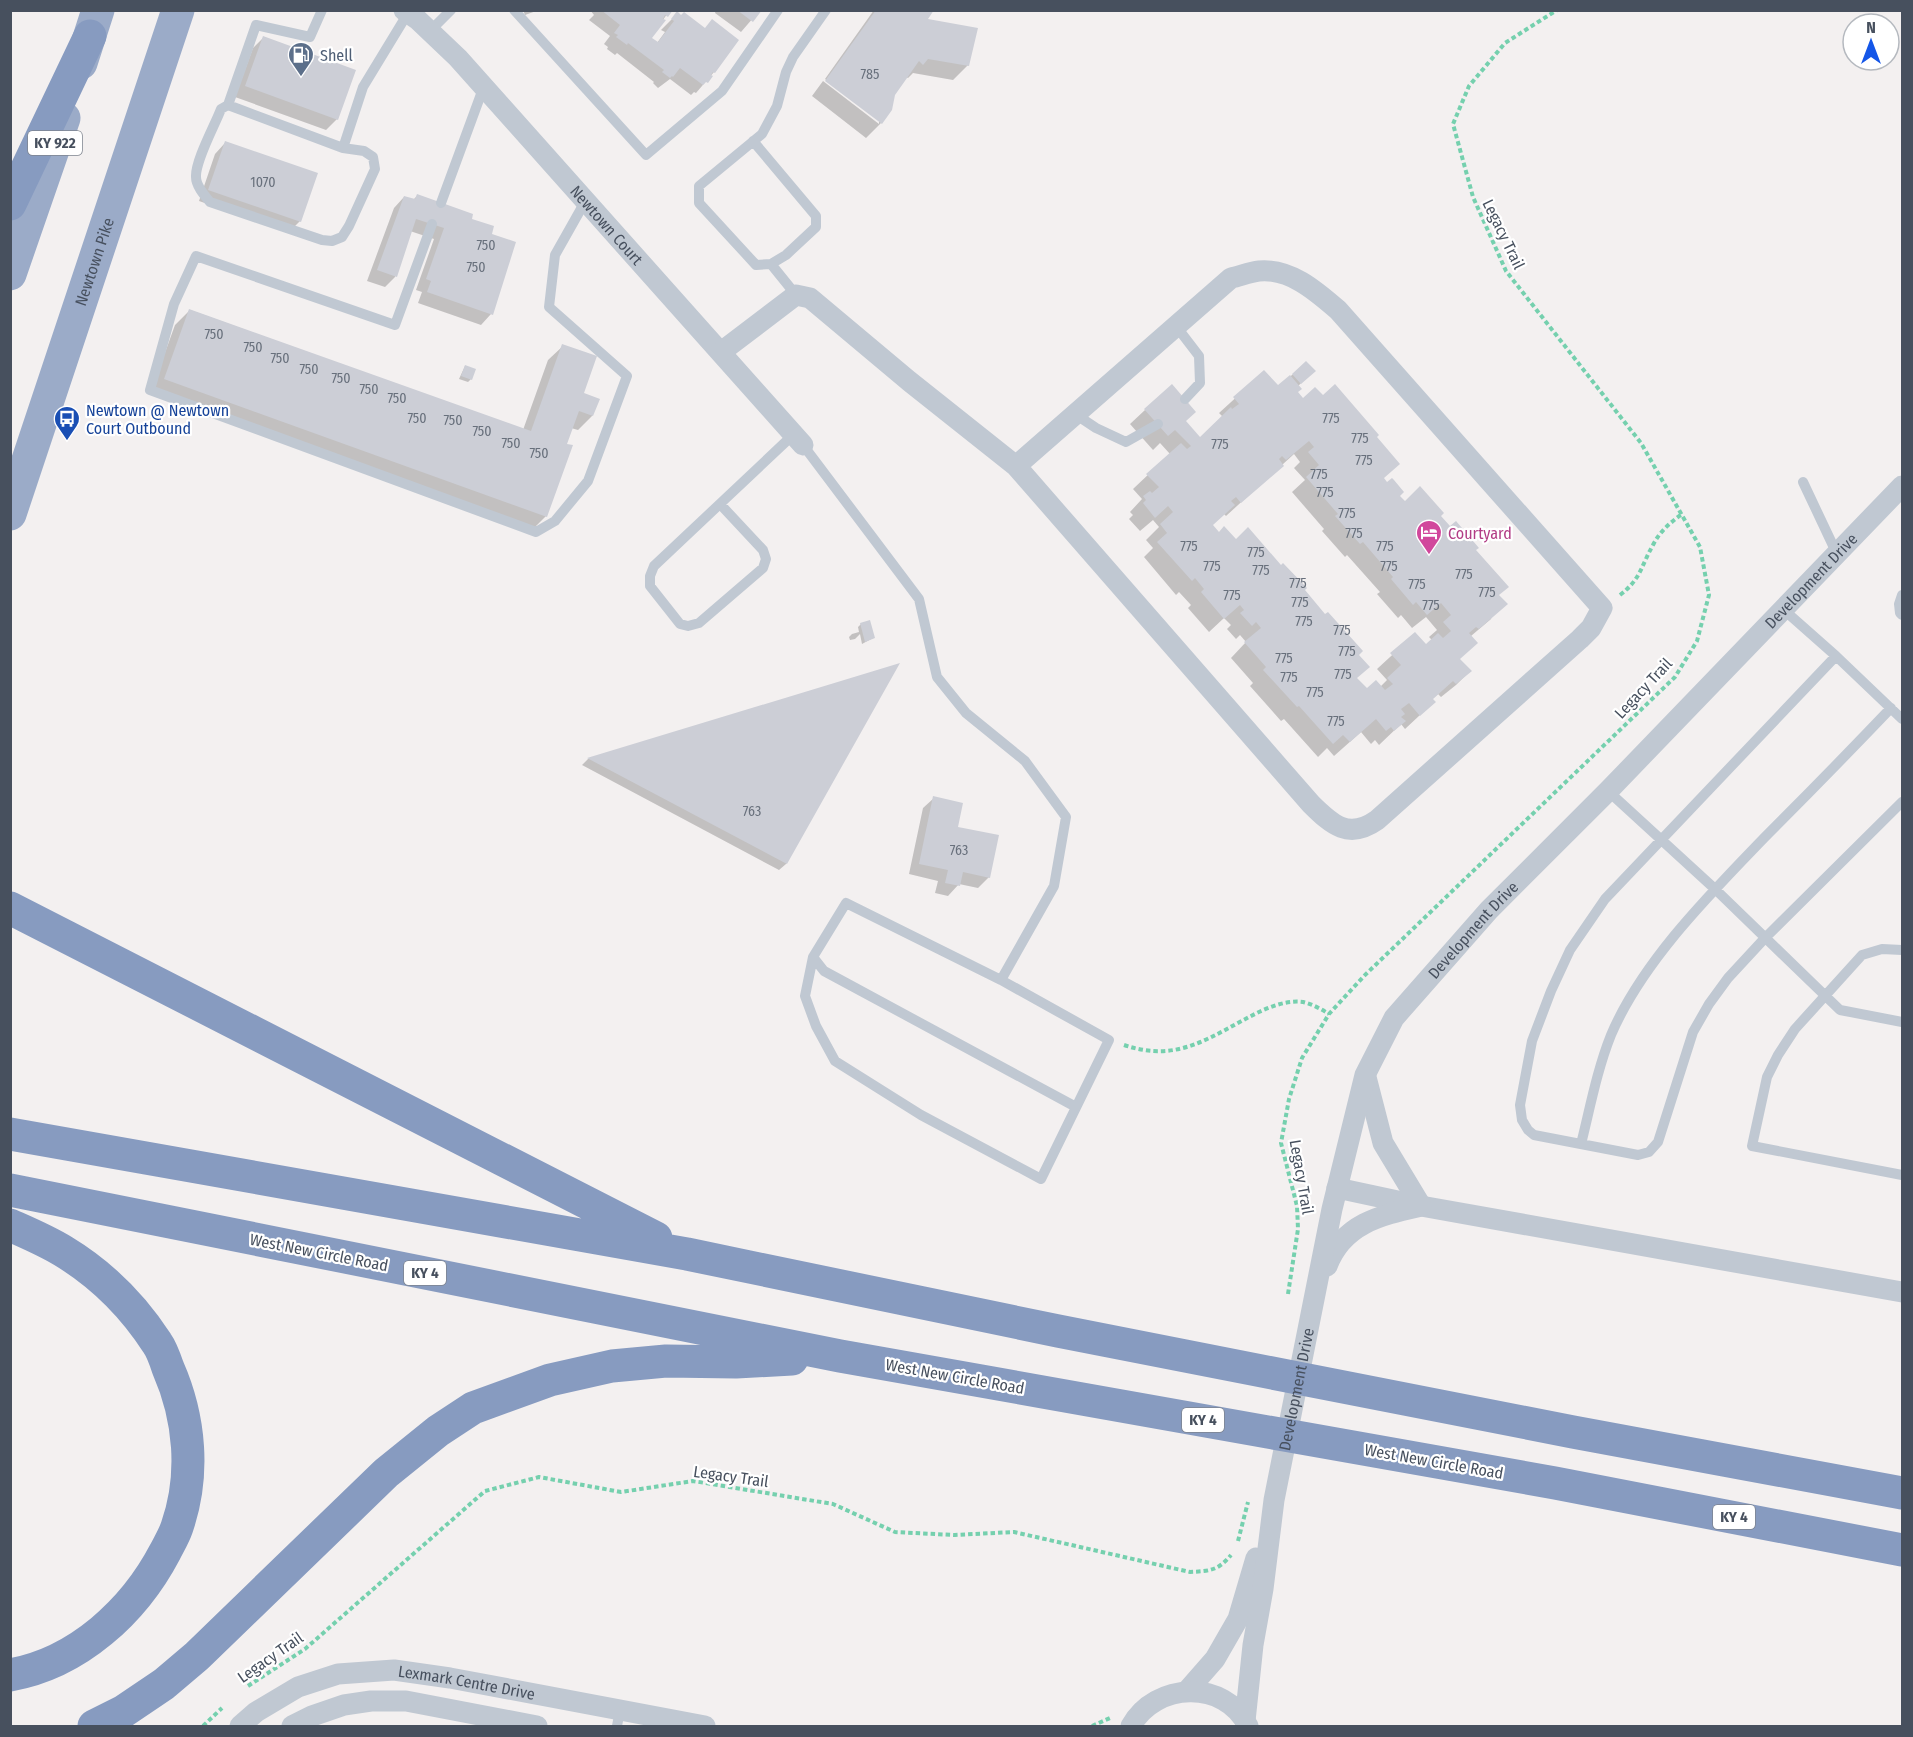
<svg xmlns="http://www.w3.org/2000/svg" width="1913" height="1737" font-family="'Fira Sans Condensed',sans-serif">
	<rect width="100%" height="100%" fill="#f3f0f0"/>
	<path fill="#0003" fill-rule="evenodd" d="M523,10H539L525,15Z
		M590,10H670L650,38L657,43L665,32L661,30L677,14L714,72L696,93L694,92L691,95L670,79L658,88L653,83L654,82L617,53L615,55L607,49L608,47L604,44L610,36L589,20L594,15Z
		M716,10H760L741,32L715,13Z
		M874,10H932L926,20L968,65L953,80L913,73L908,78L906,77L893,95L891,109L881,123L866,138L812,96L823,81L879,124V120L825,79Z
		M264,37L337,119L326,130L235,97L253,48Z
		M225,143L300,221L289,232L199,201L215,154Z
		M417,196L470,220L491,314L481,325L418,303L422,292L416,290L434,239L410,231L395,277L385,287L367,281L394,208L404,197L413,200Z
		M190,310L523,430L548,360L563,346L582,394L598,400L592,416L578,430L571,428L546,516L531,531L150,394L175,325Z
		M1306,363L1314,371L1298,386L1296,392L1303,400L1375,437L1383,479L1405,503L1439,516L1474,550L1498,596L1491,619L1471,636L1459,660L1470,671L1456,685L1441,697L1438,694L1431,700L1434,702L1405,729L1401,724L1379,745L1375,740L1371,744L1361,732L1334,756L1327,748L1318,757L1284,719L1281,721L1250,686L1253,683L1231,658L1246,642L1240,635L1236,639L1227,629L1231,625L1224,618L1209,632L1188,608L1191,605L1179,592L1176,595L1144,557L1153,548L1146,540L1159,527L1153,520L1140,531L1129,519L1133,515L1130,512L1142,499L1133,489L1170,454L1160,443L1153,450L1130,424L1145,410L1184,421L1199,439L1223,417L1219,413L1264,372L1278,387ZM1294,454L1300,462L1294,468L1305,480L1292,492L1324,529L1322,531L1345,557L1347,555L1380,592L1377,594L1398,618L1401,615L1412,628L1426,617L1437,630L1429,637L1432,640L1426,646L1415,634L1377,669L1387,680L1380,687L1367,690L1356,679L1357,655L1303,591L1235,541L1219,534L1211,525L1224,514L1226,516Z
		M465,366L471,379L468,382L459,379Z
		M861,624L873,638L862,644L860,634L855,639L850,640L849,637L852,634L859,632L858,627Z
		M897,666L786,864L779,870L582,765L588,759Z
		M934,798L989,877L978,888L959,884L948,896L935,893L938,881L909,874L923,808Z"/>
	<path fill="#ccced6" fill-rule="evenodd" d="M601,10H673L668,17L665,15L663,19L666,20L652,38L658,42L674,21L671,19L677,11L681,15L684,12L705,28L712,19L739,40L715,73L713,72L711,75L713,76L708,83L706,82L703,85L680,68L673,77L672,76L670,78L662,72L664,70L628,43L627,45L616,37L618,35L614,33L620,25Z
		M737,10H762L753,22Z
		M876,10H934L928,19L978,28L969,66L928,59L923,65L919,61L895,95L892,110L882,124L825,81Z
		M263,36L356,70L338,120L245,86Z
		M225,141L318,173L301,222L208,190Z
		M417,194L473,214L472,219L494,226L492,234L516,242L493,315L427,292L431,281L426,279L444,228L416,219L397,277L377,270L404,196L415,199Z
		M189,309L531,431L562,344L597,356L584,393L600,399L593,416L579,411L567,444L573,445L547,517L164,379Z
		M1306,361L1316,371L1301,384L1292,374Z
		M465,365L476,369L472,380L461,376Z
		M1264,370L1278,385L1290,375L1302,389L1298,392L1303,398L1315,387L1323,395L1335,384L1379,435L1377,437L1400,464L1384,478L1387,482L1392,478L1394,480L1404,492L1400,496L1405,501L1420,486L1444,513L1441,516L1450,526L1456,521L1479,548L1476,550L1509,587L1499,595L1508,604L1479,629L1476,627L1469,633L1478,643L1460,659L1472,671L1456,684L1453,681L1433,699L1436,702L1420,716L1409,703L1401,709L1405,714L1401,717L1406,721L1394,731L1391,727L1386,731L1376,719L1350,742L1343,735L1333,744L1299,706L1297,707L1263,670L1266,667L1244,642L1261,628L1256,622L1252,626L1240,613L1244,610L1240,605L1224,619L1201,592L1204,589L1195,578L1192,581L1157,542L1167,533L1160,524L1173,512L1168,506L1155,518L1143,503L1146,500L1143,496L1150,491L1152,493L1159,487L1146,474L1181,443L1187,449L1191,446L1175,430L1168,436L1144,409L1172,384L1196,412L1186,421L1200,437L1231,407L1232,409L1239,404L1233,397ZM1309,441L1314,447L1308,452L1319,465L1306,477L1338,514L1335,516L1360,544L1363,542L1393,577L1391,579L1413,605L1416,602L1427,615L1441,603L1451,615L1443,622L1451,631L1443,638L1438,633L1426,644L1415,632L1390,653L1401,665L1387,678L1393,684L1385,690L1376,680L1367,688L1357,678L1370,667L1359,655L1363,651L1328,612L1325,614L1305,590L1307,588L1283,563L1281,565L1248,527L1236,539L1224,526L1219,532L1213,525L1235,505L1231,501L1236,497L1241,503L1284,466L1279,459L1282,456L1286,460Z
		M870,620L875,638L865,642L860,623Z
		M900,663L787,864L587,758Z
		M933,796L963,803L958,827L999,835L990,878L963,872L960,886L945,883L948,870L919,864Z"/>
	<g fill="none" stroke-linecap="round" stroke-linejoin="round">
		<path stroke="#75d0ae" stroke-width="4" stroke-dasharray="4.5 3" stroke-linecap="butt" d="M1620,595C1641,579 1641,566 1653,545C1660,531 1670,523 1682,514
			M1124,1045C1180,1064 1212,1035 1259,1012C1272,1006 1288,1000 1303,1002C1312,1004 1321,1009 1329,1014
			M1288,1294L1298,1229L1297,1206L1281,1143L1289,1099L1302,1058L1329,1014L1365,975L1675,677L1697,641L1709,595L1700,547L1641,443L1506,271L1473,197L1453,124L1469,86L1505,43L1557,10
			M1238,1541L1248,1502
			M248,1686L305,1649L485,1491L539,1477L621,1492L693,1481L833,1504L895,1532L955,1535L1014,1532L1190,1572C1209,1571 1218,1571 1231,1555
			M203,1726L222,1708
			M1092,1726L1110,1718"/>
		<path stroke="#c0c8d2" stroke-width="10" d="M322,10L310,37L256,25L228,105L343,148L363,87L408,13
			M514,10L646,155L722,91L778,10
			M430,31L451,10
			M228,105L221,109C215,125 195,161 196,177C196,186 204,195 210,202L322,240L332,241L342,237L349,226L375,169L373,157L364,151L343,148
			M753,141L816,216V227L786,255L771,264L756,265L699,203V186L762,134L777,106L786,72L793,57L826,10
			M441,203L484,86
			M432,224L395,325L196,256L174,304L150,390L536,532L555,521L588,481L627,376L549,307L555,255L586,200
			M771,264L796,295
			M1176,326L1199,356L1200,383L1185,399
			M1075,414L1096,428L1126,442L1158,424
			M803,445L919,599L937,677L966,713L1025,761L1066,817L1054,886L1001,980
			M1803,482L1837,554
			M720,504L763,550L766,559L763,568L699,623L688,626L680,624L650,586V576L654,566L794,434
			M1902,595L1899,604L1900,613L1902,615
			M1784,610L1836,656L1902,719
			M1836,656L1605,899L1570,950L1551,991L1532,1041L1520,1105L1522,1120L1528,1130L1534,1135L1638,1155L1649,1152L1658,1142L1693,1032L1709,1004L1728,978L1765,938L1902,802
			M1608,791L1715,889L1840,1010L1902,1022
			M846,903L1001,980L1109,1040L1041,1179L921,1115L835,1061L816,1026L805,996L813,957Z
			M1902,950L1882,949L1862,955L1795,1029L1778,1055L1767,1077L1752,1146L1902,1175
			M813,957L824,971L1076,1107
			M1581,1144C1590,1108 1597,1070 1611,1035C1642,962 1710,894 1764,838C1807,795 1849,752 1891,708
			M617,1726L620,1710"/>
		<g stroke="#c0c8d2" stroke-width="21">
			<path id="s1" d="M404,10L417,19L458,58L803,445"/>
			<path d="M721,352L796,295L810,298L909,381L1016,466L1311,804C1332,825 1349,840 1377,820L1580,639L1591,628L1602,608L1338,310C1316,291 1290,268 1259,271C1250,272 1240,276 1231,278L1016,466"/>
			<path d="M1337,1188L1421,1206L1902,1292"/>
			<path d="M1327,1266C1343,1223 1382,1215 1421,1206L1383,1143L1366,1077"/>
			<path d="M1187,1691L1215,1659L1238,1619L1256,1558"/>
			<path id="s2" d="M1245,1721L1253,1645L1263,1589L1274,1500L1332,1209L1365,1075L1394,1018L1489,910L1608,791L1902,486"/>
			<path id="s3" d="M240,1726L256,1712L298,1687L338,1674L394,1670L450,1678L705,1726"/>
			<path d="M292,1726L312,1716L344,1705L371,1701H406L537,1726"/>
			<path d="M1131,1726C1155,1682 1225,1679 1248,1726"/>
		</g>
		<g stroke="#9babc8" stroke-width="33">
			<path d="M81,63L98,10"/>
			<path d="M10,274L64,118"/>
			<path id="s4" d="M10,514L178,10"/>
		</g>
		<path stroke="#879bc0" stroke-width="33" d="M10,204L90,36
			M10,908L656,1238
			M10,1134L687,1254L1058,1331L1573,1432L1902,1493
			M10,1190L840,1356L1555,1483L1902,1550
			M10,1225C28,1233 47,1241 63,1251C101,1274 133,1306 157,1343C162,1350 165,1359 168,1368C190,1418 195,1475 177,1527C174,1536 169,1544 165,1552C134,1611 78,1663 10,1675
			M94,1726L124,1711L164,1684L197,1656L386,1473L438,1431L473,1408L550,1380L612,1366L666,1361L736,1362L792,1359"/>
	</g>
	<defs>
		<symbol id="fuel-pin" viewBox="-11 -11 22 30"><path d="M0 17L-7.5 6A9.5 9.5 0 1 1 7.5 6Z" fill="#5c6f8a" stroke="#fff"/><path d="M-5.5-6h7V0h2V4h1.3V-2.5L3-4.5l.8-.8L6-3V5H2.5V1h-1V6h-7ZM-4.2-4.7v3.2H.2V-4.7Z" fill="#fff"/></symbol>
		<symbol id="bus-pin" viewBox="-11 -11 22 30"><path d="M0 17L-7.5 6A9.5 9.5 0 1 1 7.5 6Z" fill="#1a4fb4" stroke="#fff"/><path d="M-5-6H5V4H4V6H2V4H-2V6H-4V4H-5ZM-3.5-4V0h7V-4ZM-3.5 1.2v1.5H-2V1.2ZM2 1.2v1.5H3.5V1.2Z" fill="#fff"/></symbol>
		<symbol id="hotel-pin" viewBox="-11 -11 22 30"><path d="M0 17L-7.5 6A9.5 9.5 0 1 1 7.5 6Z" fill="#d1479c" stroke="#fff"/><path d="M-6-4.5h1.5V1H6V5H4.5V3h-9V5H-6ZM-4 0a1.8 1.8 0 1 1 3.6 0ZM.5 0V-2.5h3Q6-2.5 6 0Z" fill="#fff"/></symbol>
	</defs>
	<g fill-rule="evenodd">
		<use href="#fuel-pin" x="286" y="40" width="30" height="40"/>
		<use href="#bus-pin" x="52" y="404" width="30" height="40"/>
		<use href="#hotel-pin" x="1414" y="518" width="30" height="40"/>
	</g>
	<g text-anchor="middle" stroke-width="4.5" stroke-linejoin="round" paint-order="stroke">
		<g font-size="14" fill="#68707c">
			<text x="870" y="79">785</text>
			<text x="263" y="187">1070</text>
			<text x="486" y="250">750</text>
			<text x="476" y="272">750</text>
			<text x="214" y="339">750</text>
			<text x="253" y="352">750</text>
			<text x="280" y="363">750</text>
			<text x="309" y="374">750</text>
			<text x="341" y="383">750</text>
			<text x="369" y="394">750</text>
			<text x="397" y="403">750</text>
			<text x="417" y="423">750</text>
			<text x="1331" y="423">775</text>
			<text x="453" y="425">750</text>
			<text x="482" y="436">750</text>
			<text x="1360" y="443">775</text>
			<text x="511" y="448">750</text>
			<text x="1220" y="449">775</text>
			<text x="539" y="458">750</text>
			<text x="1364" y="465">775</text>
			<text x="1319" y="479">775</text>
			<text x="1325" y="497">775</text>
			<text x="1347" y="518">775</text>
			<text x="1354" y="538">775</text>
			<text x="1189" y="551">775</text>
			<text x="1385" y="551">775</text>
			<text x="1256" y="557">775</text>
			<text x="1212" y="571">775</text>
			<text x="1389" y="571">775</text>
			<text x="1261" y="575">775</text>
			<text x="1464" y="579">775</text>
			<text x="1298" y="588">775</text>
			<text x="1417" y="589">775</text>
			<text x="1487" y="597">775</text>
			<text x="1232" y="600">775</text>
			<text x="1300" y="607">775</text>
			<text x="1431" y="610">775</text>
			<text x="1304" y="626">775</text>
			<text x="1342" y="635">775</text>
			<text x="1347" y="656">775</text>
			<text x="1284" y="663">775</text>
			<text x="1343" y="679">775</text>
			<text x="1289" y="682">775</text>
			<text x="1315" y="697">775</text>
			<text x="1336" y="726">775</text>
			<text x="752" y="816">763</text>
			<text x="959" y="855">763</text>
		</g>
		<g fill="#fff" stroke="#7e848e" stroke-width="1.5">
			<rect x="28" y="131" width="54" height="24" rx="4.5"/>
			<rect x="404" y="1261" width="42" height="24" rx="4.5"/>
			<rect x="1182" y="1408" width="42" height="24" rx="4.5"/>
			<rect x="1713" y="1505" width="42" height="24" rx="4.5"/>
		</g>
		<g font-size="15" font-weight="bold" fill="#47505e">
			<text x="55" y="148">KY 922</text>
			<text x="425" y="1278">KY 4</text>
			<text x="1203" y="1425">KY 4</text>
			<text x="1734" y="1522">KY 4</text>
		</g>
		<g font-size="16" fill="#4e5e75" stroke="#fff" text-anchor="start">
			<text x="320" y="61">Shell</text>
		</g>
		<g font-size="16" fill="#47505e" stroke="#fff">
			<text dy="6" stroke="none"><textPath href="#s1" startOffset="296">Newtown Court</textPath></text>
			<text transform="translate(1504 234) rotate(64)" y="6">Legacy Trail</text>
			<text dy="6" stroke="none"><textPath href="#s4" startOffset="266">Newtown Pike</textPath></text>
			<text dy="6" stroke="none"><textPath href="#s2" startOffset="1326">Development Drive</textPath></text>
			<text transform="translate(1643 688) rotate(-47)" y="6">Legacy Trail</text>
			<text dy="6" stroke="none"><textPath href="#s2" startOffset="840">Development Drive</textPath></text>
			<text transform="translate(1302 1177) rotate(80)" y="6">Legacy Trail</text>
			<text transform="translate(319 1252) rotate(11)" y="6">West New Circle Road</text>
			<text transform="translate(955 1376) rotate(10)" y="6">West New Circle Road</text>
			<text dy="6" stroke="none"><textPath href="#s2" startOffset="336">Development Drive</textPath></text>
			<text transform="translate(1434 1461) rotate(10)" y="6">West New Circle Road</text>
			<text transform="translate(731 1476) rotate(8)" y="6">Legacy Trail</text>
			<text transform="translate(270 1657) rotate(-35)" y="6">Legacy Trail</text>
			<text dy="6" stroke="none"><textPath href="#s3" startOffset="242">Lexmark Centre Drive</textPath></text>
		</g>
		<g font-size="16" fill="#164399" stroke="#fff" text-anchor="start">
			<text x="86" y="416">Newtown @ Newtown<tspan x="86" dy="18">Court Outbound</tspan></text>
		</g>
		<g font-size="16" fill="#b23c85" stroke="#fff" text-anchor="start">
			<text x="1448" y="539">Courtyard</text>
		</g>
	</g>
	<rect width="1913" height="1737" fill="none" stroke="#47505e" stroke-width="24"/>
	<g transform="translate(1871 42)"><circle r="28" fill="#ffffff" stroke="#b5b9bf" stroke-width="1.5"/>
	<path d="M0-4.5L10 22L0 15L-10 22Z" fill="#1456e8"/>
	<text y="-9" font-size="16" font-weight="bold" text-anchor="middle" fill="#47505e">N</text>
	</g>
</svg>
